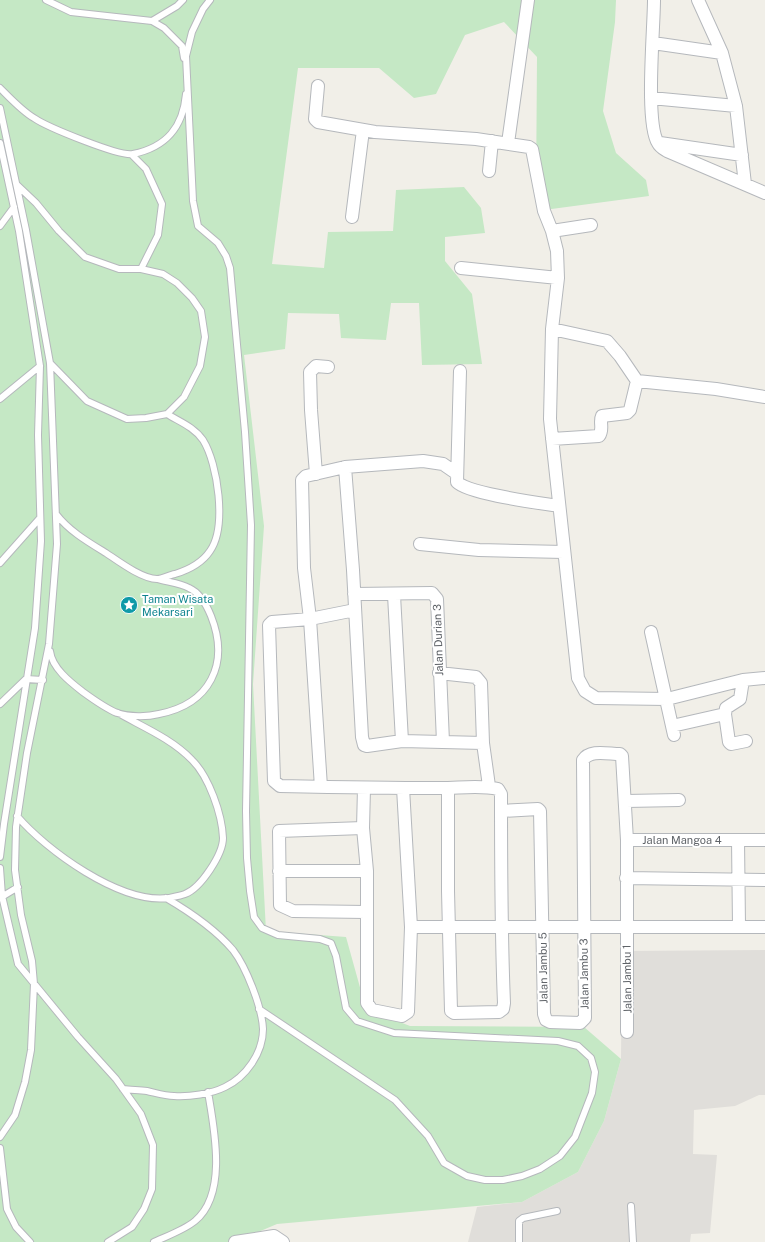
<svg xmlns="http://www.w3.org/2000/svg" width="765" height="1242" font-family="'Public Sans',sans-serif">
	<rect width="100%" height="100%" fill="#f1efe8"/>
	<path fill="#e0deda" d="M765,950V1095H759L735,1106L694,1110L693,1154L717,1155L710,1233L691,1234L690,1242H468L477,1207L522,1202L578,1172L604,1121L621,1059L622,951Z"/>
	<path fill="#c5e8c5" d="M0,0H616L615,22L603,111L616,153L646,180L649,196L544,210L536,194L537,57L504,22L465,35L436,94L414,98L379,68H298L272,264L324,268L328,232L393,231L396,190L464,187L481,208L485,233L445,237V261L472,294L482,364L422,365L419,303H391L386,340L341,338L339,314L288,313L285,349L244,355L264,526L253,684L266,931L346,937L366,1009L410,1026L584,1027L621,1059L604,1121L578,1172L522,1202L277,1224L234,1242H0Z"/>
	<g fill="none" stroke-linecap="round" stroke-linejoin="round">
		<defs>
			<path id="service" d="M46,0L71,12L152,21L177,6L183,0
				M210,0L203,9L192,32L186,56L193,201L198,226L218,243L226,256L230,268L245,432L251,525L246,811L247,858L250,891L254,917L262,928L278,935L320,939L331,943L336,956L346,1008L357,1021L394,1033L558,1041L578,1046L591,1058L595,1072L592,1093L575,1137L560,1156L540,1169L522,1176L503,1180H485L467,1176L444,1163L428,1136L395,1100L259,1009
				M152,21L164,28L182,46L184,58
				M0,88C10,98 22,111 34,118C47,127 120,157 133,154C167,147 183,127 186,94
				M0,108L26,230L50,363L57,544L49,644L27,753L16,827L15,870L21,915L32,961L34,984L31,1050L25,1082L15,1115L0,1137
				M0,143L19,231L40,366L38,435L41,541L35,628L4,824L0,857
				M17,185L36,203L59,231L85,257L119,269H141L158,235L162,204L146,169L132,155
				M0,226L14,207
				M50,363L87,401L127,419L146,418L167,414L184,397L200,366L205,337L201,311L192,298L177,283L163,274L141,269
				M0,399L40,366
				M56,514C69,531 88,542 106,553C118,561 142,579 157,579C162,579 169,575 175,574C188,570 202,563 210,551C227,527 218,464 203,440C194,427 180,422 167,414
				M0,563L40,518
				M50,651C52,668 70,682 83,692C94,700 105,708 117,713C130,717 147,717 159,714C210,704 230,664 211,616C207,606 200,593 189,588C180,583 167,582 157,579
				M0,704L26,679L43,680
				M17,816C46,850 120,904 168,898C173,897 180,896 185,894C201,888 223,854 223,838C222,814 209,777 192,760C172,739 143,727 118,713
				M0,868L2,896L18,964L78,1037L116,1079L141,1114L153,1145L152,1189L144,1209L132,1227L108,1242
				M0,898L18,887
				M123,1089C131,1090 139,1090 147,1091C156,1093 165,1096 174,1096C189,1097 211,1094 225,1087C246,1077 263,1053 263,1029C262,1007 246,967 233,950C215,929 190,912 166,898
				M0,1148L7,1209L16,1227L30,1242
				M631,1206L633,1242
				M154,1242C167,1236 184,1230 195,1221C228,1194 214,1128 208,1092
				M519,1242V1221L523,1218L557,1211"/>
			<path id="minor" d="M654,0C654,28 645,123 658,143C660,147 664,149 667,151L765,193
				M698,0L722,53L736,106L745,184
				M653,43L722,53
				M318,86L315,119L318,122L375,132L476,139L529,147L532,149L544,211L552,231L557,251L558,278L552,329L550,419L578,678L585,691L596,698L667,699L743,680L765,678
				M651,98L736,106
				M508,143L528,0
				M660,143L742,155
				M489,171L492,141
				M352,217L363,130
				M552,231L591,225
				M461,268L558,278
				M552,329L607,341L620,356L637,381L716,389L765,397
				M460,371L457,482C469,494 540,503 559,506
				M552,439L599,436C604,429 599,422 602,416L627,413L630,410L637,381
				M345,467L353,570L362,737L364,745L367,746L402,741L483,743
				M316,474L311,410L310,372L316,366L328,367
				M420,544L479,550L564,552
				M354,594L432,593L437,599L443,742
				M394,595L402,741
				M355,610L310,619L272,622L269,625L274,781L280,786C331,787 383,788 435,788C455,789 478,784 498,789L501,794C501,864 501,934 504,1003L503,1009L499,1012L454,1013L451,1011L448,891V788
				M651,632L674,735
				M439,673L476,677L481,683L483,743L489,786
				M725,714L729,742L731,744L746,741
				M672,726L725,714L726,708L740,699L743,680
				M321,787L310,619L304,568L302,480L306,476L345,467L423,461L443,464L456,473
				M364,788L363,828L367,871V1003L372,1010L402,1016L408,1012L411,927L403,788
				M626,801L679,800
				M501,811L538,809L540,811L544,1014L546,1020L550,1022L580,1023L585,1018L583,760C590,749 608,754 620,754L622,756L627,840V1032
				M363,828L279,831L280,905L293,911L366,912
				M627,840H765
				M738,840L739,926
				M279,871H367
				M626,878L765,880
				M411,927H765
				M235,1242L274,1236L283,1242"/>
		</defs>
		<use href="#service" stroke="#b5b8bc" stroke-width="8"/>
		<use href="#minor" stroke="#b5b8bc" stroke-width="14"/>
		<use href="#service" stroke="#fff" stroke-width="6"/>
		<use href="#minor" stroke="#fff" stroke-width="12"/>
	</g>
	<defs>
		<symbol id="sight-disc" viewBox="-11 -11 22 22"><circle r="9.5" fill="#0f9aa8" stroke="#fff"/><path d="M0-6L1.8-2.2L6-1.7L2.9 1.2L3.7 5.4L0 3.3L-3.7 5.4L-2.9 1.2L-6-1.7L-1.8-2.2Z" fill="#fff"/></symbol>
	</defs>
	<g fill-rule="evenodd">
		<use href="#sight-disc" x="119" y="595" width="20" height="20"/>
	</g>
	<g text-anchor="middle" stroke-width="4" stroke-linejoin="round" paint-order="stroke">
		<g font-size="11" fill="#0d838f" stroke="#fff" text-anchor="start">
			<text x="142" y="603">Taman Wisata<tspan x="142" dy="13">Mekarsari</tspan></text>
		</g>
		<g font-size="11" fill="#5f6368" stroke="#fff">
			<text transform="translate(438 640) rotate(-92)" y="4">Jalan Durian 3</text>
			<text x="682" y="844">Jalan Mangoa 4</text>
			<text transform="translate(543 968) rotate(-91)" y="4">Jalan Jambu 5</text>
			<text transform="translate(584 974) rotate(-91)" y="4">Jalan Jambu 3</text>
			<text transform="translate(627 979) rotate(-91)" y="4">Jalan Jambu 1</text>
		</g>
	</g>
</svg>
